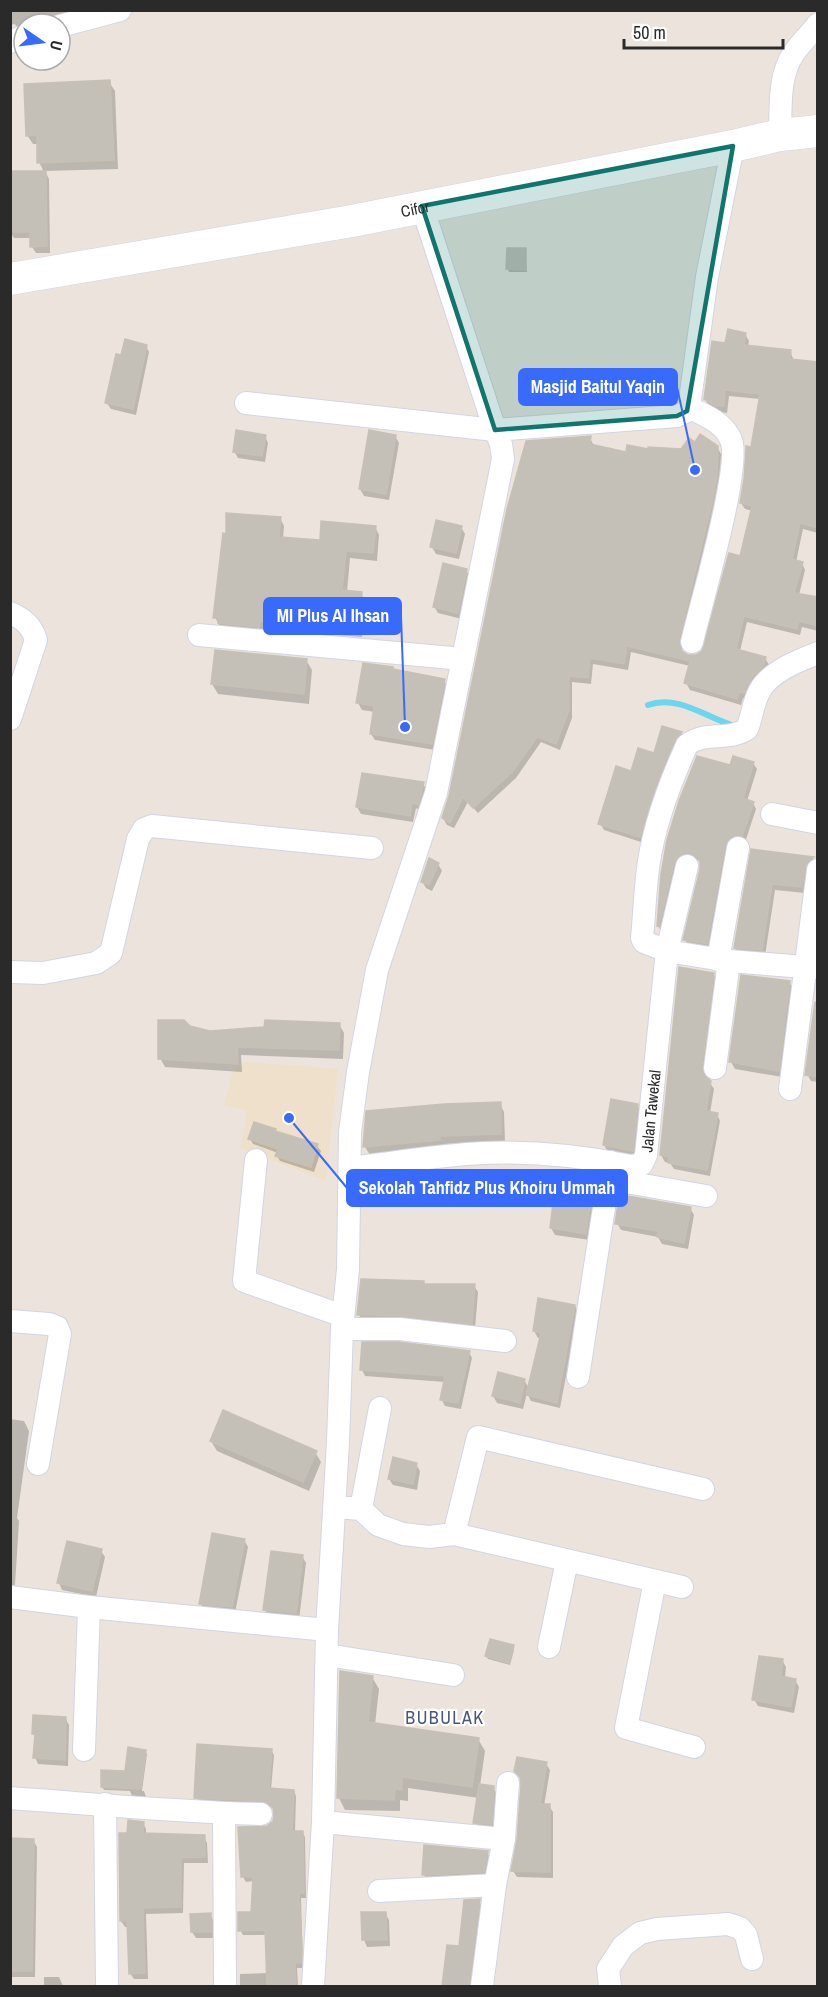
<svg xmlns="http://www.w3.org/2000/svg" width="828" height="1997" font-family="'Archivo Narrow',sans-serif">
	<rect width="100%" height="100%" fill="#ece4dc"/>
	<path fill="#eee0ca" d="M245,1062L338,1069L326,1181L240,1148L247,1111L224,1105L233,1071Z"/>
	<path fill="#0003" d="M10,10H94L79,14L50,16V24H24V30H18L15,24L10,25Z
		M109,82L115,91L118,169L45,171L49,179L50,253H36L32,247V238H14L10,232V172H44L39,162L38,144H33L27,135Z
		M525,250L527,272H509L508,269Z
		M745,334L749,341L748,347L790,351L794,361L818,365V533L803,529L796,562L802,563L805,570L799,595L818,599V631L802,627L800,635L747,622L740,651L765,658L769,665L748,699L743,698L741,705L690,690L686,683L690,666L631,652L628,670L593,664L591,684L572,682V718L560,750L541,742L516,778L478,813L468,802L454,828L447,825L443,818L590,438L594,446L627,454L649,450L682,451L696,444L717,447L721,454L720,483L715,511L682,646V653L689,657L697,656L703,652L741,558L753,511L745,509L741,503L760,399L729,396L727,413L720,412L709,406L705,399L727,344Z
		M146,346L149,352L136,415L111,409L107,403L122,357Z
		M265,436L268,443L265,462L238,458L234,451Z
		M395,436L399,443L389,500L364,496L360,489Z
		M280,518L284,526L283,539L321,541L375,527L379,535L377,561L350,558L347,592L361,593L365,601L362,637L264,629L263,634L224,631L219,625L215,617Z
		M461,527L465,534L459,559L436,554L432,547Z
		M466,570L470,577L462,619L438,613L434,606Z
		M306,660L312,670L309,704L218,694L212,684Z
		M394,671L444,681L448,687L435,750L375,740L371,734L375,712L362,710L358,703Z
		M663,728L681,733L685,740L644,843L604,830L600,823L632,773L655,755Z
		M753,763L757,769L747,801L753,803L756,809L710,949L689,946L685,940L702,869L701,862L695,859L662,932L658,926L666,853L731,767Z
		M423,784L427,790L421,811L416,808L413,822L361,814L357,807Z
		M752,850L813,858L816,864L805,893L775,890L765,956L739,954L735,948Z
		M438,864L442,871L432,891L426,888L422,881Z
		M713,974L717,981L705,1075L714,1089L710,1113L717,1114L720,1121L710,1176L674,1169L670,1163L665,1162L661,1155Z
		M789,982L793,989L782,1077L735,1069L731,1062Z
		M818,992V1082L811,1081L807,1074Z
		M339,1024L344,1033L343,1059L241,1055L242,1072L165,1067L160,1058L189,1028L209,1032Z
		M500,1104L504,1112L505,1142L444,1144V1148L370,1155L365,1147Z
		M637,1105L641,1112L636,1157L608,1152L604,1145Z
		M275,1131L276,1133L317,1146L321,1151L314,1172L280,1161L277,1156L278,1153L253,1144L250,1139Z
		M591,1201L594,1208L590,1240L555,1235L551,1228Z
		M690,1208L694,1215L688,1249L662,1244L658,1237L621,1230L617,1223Z
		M425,1286H474L478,1292L475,1329L362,1321L359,1315Z
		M575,1306L578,1312L560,1408L531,1401L527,1393L523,1409L497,1403L493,1396L524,1380L529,1388L541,1338H538L534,1331Z
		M469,1352L472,1358L461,1409L445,1406L441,1399L445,1382L365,1376L362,1370Z
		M10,1419L24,1421L29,1431L17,1518L19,1521L15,1585H10Z
		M211,1441L315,1452L321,1462L309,1491L217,1451Z
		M416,1464L420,1471L417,1490L393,1485L389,1479Z
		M244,1540L248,1547L235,1613L204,1610L201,1604Z
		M101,1551L105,1557L96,1597L62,1590L59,1583Z
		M302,1556L306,1563L299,1620L269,1617L265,1610Z
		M513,1647L514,1650L510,1665L488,1659L486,1656Z
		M782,1660L786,1667L785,1678L795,1680L799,1687L794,1713L758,1706L754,1699Z
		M372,1677L379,1689L375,1725L478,1739L485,1751L480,1786L493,1788L497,1794L495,1830L479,1829L475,1822L479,1798L408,1788V1801L400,1800V1811L345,1810L339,1798Z
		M65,1718L69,1725L68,1766L38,1764L35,1757L36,1737L34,1733Z
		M271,1750L274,1755L271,1790L294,1791L296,1796L295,1833L302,1832L305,1837L306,1898H301L303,1968H297L298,1986H240V1974L268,1973L267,1935H243L240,1930L253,1913L254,1881L246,1882L243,1877L267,1828L274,1821L276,1814L273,1808L265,1805L199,1802L196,1797Z
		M145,1751L147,1754L142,1791H144L146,1797L132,1796L130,1791L104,1790L102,1787L126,1773Z
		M546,1764L550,1770L544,1806H549L553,1812V1878L517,1877L513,1871L519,1840L522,1780L516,1771Z
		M143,1823L146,1829V1835L204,1837L207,1843L208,1863H184L183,1913L146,1914L148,1979H134L130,1973L128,1927H125L121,1921L120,1835H129Z
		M10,1840H33L37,1847L35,1977H10Z
		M487,1852L491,1859L487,1878L428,1881L424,1875Z
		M479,1901L482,1906L471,1986H442L445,1970L460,1947Z
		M385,1913L389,1920L390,1946L367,1947L364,1940Z
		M210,1915L214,1921V1938H196L192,1932Z
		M44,1977H59L63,1986H44Z"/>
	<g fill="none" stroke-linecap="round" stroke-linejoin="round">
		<path stroke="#6cd6f0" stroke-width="6" d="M648,705C678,694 707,718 735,726"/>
	</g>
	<path fill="#c4bfb7" stroke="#c8c0b5" stroke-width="1.5" d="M110,80L114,160L37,163V135L26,136L24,84Z
		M10,171H46L47,246L30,247V232H10Z
		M507,248H526V270L506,269Z
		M728,329L746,333L744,345L791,350L790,359L818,362V528L800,523L792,559L803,562L794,593L818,597V626L799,621L797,629L744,616L736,649L766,657L763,666L752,677L744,693L739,692L737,699L684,683L690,661L627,646L624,664L590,658L588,678L569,676V710L556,744L537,737L513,771L473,808L463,797L450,823L442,818L449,796L507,509L526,441L591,436L590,444L626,452L627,445L648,449V447L681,449L689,438L695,442L700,434L718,446L717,476L712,503L679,639V645L682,651L688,655H696L702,651L729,553L740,556L752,506L740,503L744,479L746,449V446L751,447L760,394L725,390L724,406H716L704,399L712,341L725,343Z
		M125,339L147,345L133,409L105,403L116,354L121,355Z
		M236,430L266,435L262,456L233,452Z
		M369,430L396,435L386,494L359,489Z
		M226,513L281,517L279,537L320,540L321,521L376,526L373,553L346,551L342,590L362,592L358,630L260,621L259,627L218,623V618H213L223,533L226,534Z
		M436,520L462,526L456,553L430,547Z
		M443,563L467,569L458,613L433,607Z
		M215,650L307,659L304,694L211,684Z
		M363,663L393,667V669L445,679L432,744L370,734L374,706L356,703Z
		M662,726L682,732L675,740L664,765L640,837L598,824L616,766L631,771L638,748L654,753Z
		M697,756L730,765L733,756L754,762L743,798L754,802L742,836H733L727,840L725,845L707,944L683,940L700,869V862L696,856L691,853H683L677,857L674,862L659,926H657L661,874L667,840L679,801Z
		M362,773L424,782L418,805L412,802L410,816L356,807Z
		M751,849L814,857L808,861L805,868L802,887L772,884L762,950L734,948Z
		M429,858L439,863L429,885L421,882Z
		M679,967L714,973L702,1066L703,1074L711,1081L706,1111L718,1113L707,1170L668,1163L669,1157L660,1155Z
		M741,975L790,981L779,1071L729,1062Z
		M815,1002H818V1077L805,1075Z
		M158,1020H184L190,1026L210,1031L264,1027L265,1020L340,1023L339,1050L237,1047L238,1064L158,1059Z
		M611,1099L638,1104L633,1151L603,1145Z
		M501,1102V1134L440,1136V1140L363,1147L366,1111L444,1104Z
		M254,1122L276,1129L275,1131L318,1144L311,1167L275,1156L278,1149L248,1139Z
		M554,1195L591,1200L586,1234L550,1228Z
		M622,1195L691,1207L684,1243L657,1237L658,1231L615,1224L618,1204H620Z
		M361,1279L424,1281V1284H475L472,1324L401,1316L357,1315Z
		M538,1298L575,1305L557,1403L526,1395L541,1333L533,1331Z
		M362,1342H399L470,1351L458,1403L440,1400L445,1376L360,1370Z
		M498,1372L525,1379L520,1403L492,1396Z
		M223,1410L317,1451L303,1482L210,1441Z
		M393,1457L417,1463L413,1484L388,1479Z
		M212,1533L245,1539L232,1607L199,1604Z
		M67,1541L102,1549L92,1591L57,1583Z
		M271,1551L303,1555L296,1613L263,1610Z
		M490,1639L514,1645L509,1663L485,1656Z
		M759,1656L783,1659L781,1676L796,1679L791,1707L752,1700Z
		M340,1671L373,1676L368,1722L479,1738L472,1787L402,1777V1790L395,1789L394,1800L337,1798Z
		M33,1715L66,1717L65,1760L33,1758L35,1734H32Z
		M197,1744L272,1749L269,1788L294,1790L292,1831H303L304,1893H299L302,1947L301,1963H295L296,1986H267L265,1930L238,1931V1912H251L253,1877H241L238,1827L267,1826L273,1821L274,1814L273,1808L269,1803L261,1801L194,1798Z
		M128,1747L146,1750L141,1789L101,1787V1770L125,1771Z
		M517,1757L547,1762L540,1804H550V1872L511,1871L517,1840L521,1784L520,1777L514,1771Z
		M479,1784L494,1786L492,1824L473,1823Z
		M128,1820L144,1822L143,1833L205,1835V1857L181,1858V1907L143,1908L145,1973L129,1974L127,1921H120L119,1833H127Z
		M10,1838L34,1839L32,1971H10Z
		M424,1845L488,1851L484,1872L422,1875Z
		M480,1899L469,1986H442L447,1945L459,1946L464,1900Z
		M361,1912H386L387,1940H362Z
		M211,1913V1932H191L190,1914Z"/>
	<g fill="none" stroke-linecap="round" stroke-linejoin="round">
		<defs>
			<g id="street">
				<path d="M60,26L120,10"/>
				<path d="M10,42L24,36"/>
				<path d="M780,135C781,109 778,75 794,53C801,42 810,35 818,24"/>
				<path d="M246,403L495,430L422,206"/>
				<path d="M689,407C705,416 724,422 731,440C742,466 700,607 692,642"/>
				<path d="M10,613C24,619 32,626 36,640L10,719"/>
				<path d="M199,635L463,659"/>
				<path d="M772,814L818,823"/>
				<path d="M687,866L667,951L644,942L642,938C645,909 645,879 651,850C658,815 672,778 687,745C707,730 726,742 747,729C752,717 753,703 759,692C769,672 797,661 818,653"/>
				<path d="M718,960L738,848"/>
				<path d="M10,972L43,973L96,963L111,953L138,839L144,829L152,826L372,848"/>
				<path d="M715,1068L729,961"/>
				<path d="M790,1089L818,870"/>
				<path d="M256,1160L244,1281L343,1316"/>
				<path id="s1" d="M350,1168C394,1163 439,1155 483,1153C533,1151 582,1156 631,1166L642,1164L646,1155L667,951L729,961L818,968"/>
				<path d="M609,1179L706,1196"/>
				<path d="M10,1321L49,1324L57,1327L60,1334L38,1464"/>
				<path d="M342,1329H400L505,1341"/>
				<path d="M578,1377L611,1162"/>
				<path d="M335,1507L361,1509L378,1525L403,1534L429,1537L454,1534L682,1587"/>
				<path d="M361,1509L380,1408"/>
				<path d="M454,1534L478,1437L703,1489"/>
				<path d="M655,1581L626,1728L694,1747"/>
				<path d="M10,1597L89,1607L327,1630"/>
				<path d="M549,1647L567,1561"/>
				<path d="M327,1655L453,1675"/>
				<path d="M84,1750L89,1607"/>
				<path d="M10,1798C94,1804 177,1812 261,1814"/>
				<path d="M105,1804L107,1986"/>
				<path d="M224,1813L225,1986"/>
				<path d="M323,1822L504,1839"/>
				<path d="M379,1891L495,1885L504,1839L508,1783"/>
				<path d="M313,1986L323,1822L327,1630L338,1442L342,1329L348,1269L350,1132L358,1072L377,970L436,793L503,459L501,444L495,430L677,416L687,411L689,407L707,277L733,146"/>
				<path d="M482,1986L495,1885"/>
				<path d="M610,1986L608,1969L623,1946L640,1933L657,1929L728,1924L740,1928L746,1935L752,1959"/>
			</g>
			<g id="secondary">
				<path id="s2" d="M10,279L352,221L733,146L780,135L818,131"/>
			</g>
		</defs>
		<use href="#street" stroke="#d1d5e3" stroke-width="24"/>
		<use href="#secondary" stroke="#d1d5e3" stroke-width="33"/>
		<use href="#street" stroke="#fff" stroke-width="22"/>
		<use href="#secondary" stroke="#fff" stroke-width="32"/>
	</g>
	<path fill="#0f766e" fill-opacity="0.2" stroke="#0f766e" stroke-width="4.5" stroke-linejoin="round" d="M733,146L687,411L677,416L495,430L422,206Z"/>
	<g text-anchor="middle" stroke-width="4.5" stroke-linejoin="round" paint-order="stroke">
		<g font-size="16" fill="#2a2a2a" stroke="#fff">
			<text dy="6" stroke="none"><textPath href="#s2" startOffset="411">Cifor</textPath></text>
			<text dy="6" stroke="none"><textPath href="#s1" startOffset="348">Jalan Tawekal</textPath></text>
		</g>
		<g font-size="18" letter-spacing="1.5" fill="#49567b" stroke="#fff">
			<text x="445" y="1724">BUBULAK</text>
		</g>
	</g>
	<path fill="none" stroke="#386afd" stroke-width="2" d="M695 470L677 387M405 727L401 616M289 1118L347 1188"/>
	<g fill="#386afd" stroke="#fff" stroke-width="2">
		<circle cx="695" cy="470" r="6"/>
		<circle cx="405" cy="727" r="6"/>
		<circle cx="289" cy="1118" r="6"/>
	</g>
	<g fill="#386afd" stroke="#386afd" stroke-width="2">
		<rect x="519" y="369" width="158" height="36" rx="6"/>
		<rect x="264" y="598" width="137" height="36" rx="6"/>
		<rect x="347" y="1170" width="280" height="36" rx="6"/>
	</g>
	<g font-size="18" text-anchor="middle" font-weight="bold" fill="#fff">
		<text x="598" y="393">Masjid Baitul Yaqin</text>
		<text x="333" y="622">MI Plus Al Ihsan</text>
		<text x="487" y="1194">Sekolah Tahfidz Plus Khoiru Ummah</text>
	</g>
	<rect width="828" height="1997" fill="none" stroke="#2a2a2a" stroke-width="24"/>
	<g transform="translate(42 42) rotate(104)"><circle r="28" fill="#ffffff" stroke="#aaaaaa" stroke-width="1.5"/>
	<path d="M0-4.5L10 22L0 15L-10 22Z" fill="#386afd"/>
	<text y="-9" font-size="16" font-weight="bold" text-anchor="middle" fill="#2a2a2a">U</text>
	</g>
	<path d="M624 39v9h159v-9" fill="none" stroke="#2a2a2a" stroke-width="3"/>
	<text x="633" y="39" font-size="18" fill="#2a2a2a" stroke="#ffffff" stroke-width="4.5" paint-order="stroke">50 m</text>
</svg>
